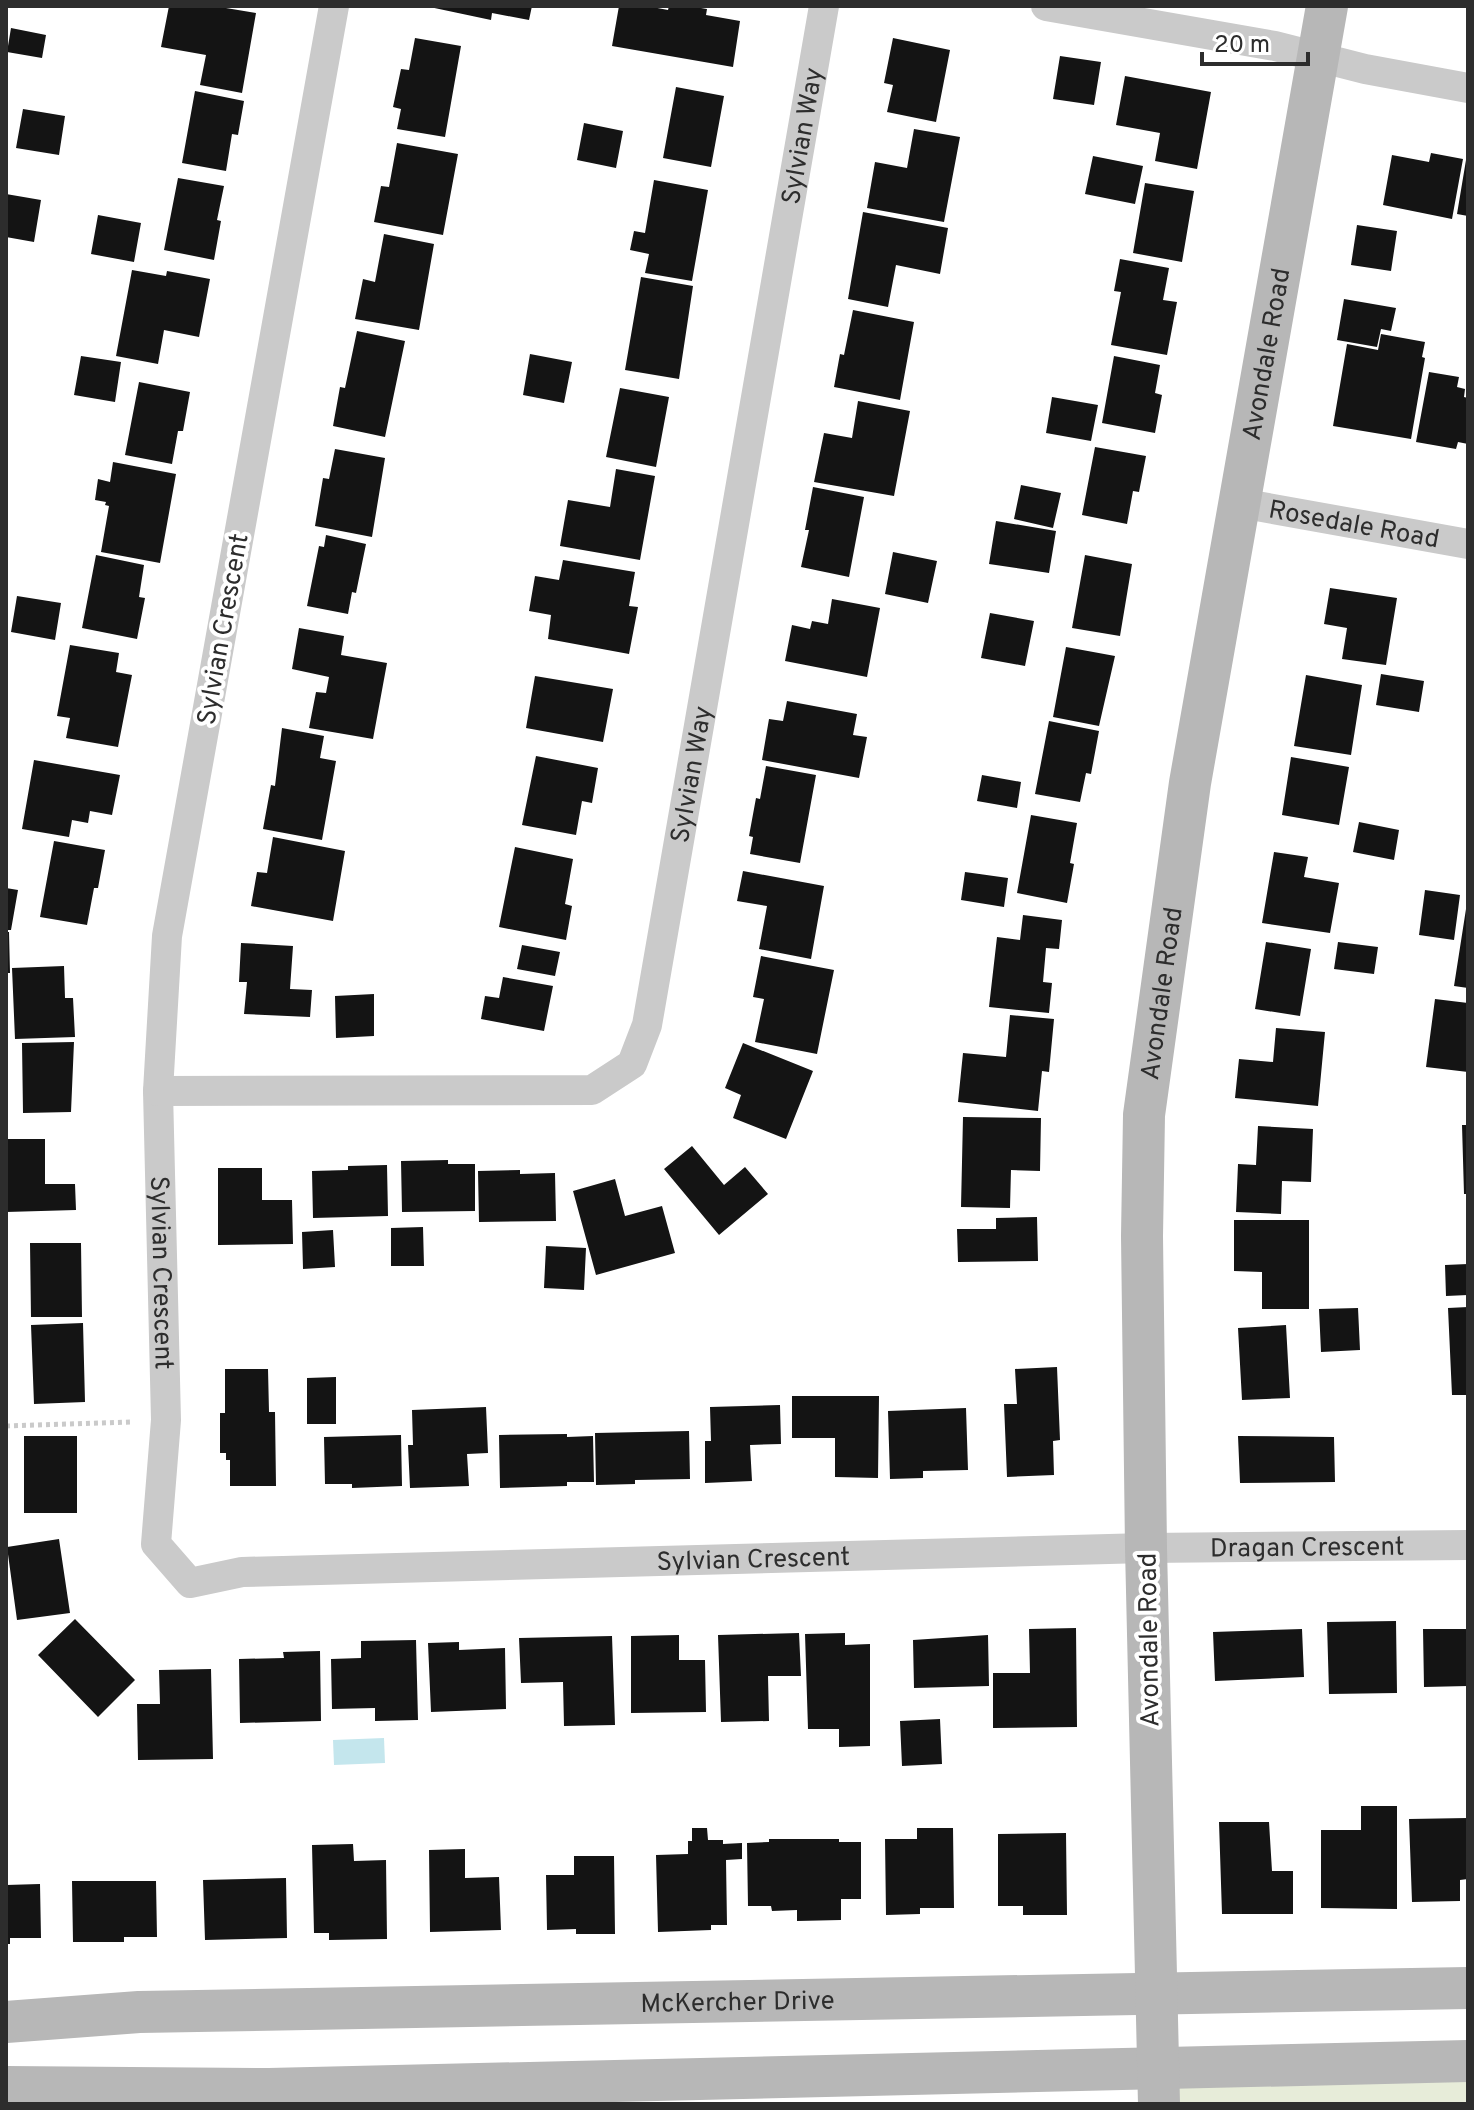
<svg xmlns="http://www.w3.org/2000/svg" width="1474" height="2110" font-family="Overpass,sans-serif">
	<rect width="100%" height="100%" fill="#fff"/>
	<path fill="#e7ecd9" d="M1468,2060V2104H1159V2068Z"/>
	<path fill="#c4e6ed" d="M384,1738L385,1763L334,1765L333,1740Z"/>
	<path fill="#141414" d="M169,6H214L256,13L242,93L200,85L206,55L161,47Z
		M425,6H532L529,20L492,13L491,20Z
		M619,6H647L668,10L669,6H689L707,9L706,15L740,21L733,67L612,46Z
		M11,28L46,35L42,58L7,52Z
		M415,38L461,46L445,137L397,129L401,109L393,107L401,69L409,70Z
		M893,38L950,50L936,122L887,112L893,85L884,83Z
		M1060,56L1101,62L1094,105L1053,99Z
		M1125,76L1211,92L1197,169L1155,161L1160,133L1116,125Z
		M676,87L724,96L711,167L663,158Z
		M195,91L244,101L238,135L232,134L226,171L182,163Z
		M23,109L65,116L59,155L16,148Z
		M584,123L623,131L616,168L577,160Z
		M914,129L960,137L944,222L867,208L875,162L907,168Z
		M397,143L458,154L443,235L374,222L381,186L389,187Z
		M1431,153L1463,159L1452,219L1383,205L1392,155L1429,162Z
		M1093,156L1143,166L1135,204L1085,194Z
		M1466,160H1468V216L1457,214Z
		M178,178L224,186L217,220L221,221L214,260L164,250Z
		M654,180L708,190L692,281L645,273L649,254L630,250L634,231L645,233Z
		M1145,183L1194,191L1182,262L1133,253Z
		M6,194L41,200L34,242L6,237Z
		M863,212L948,228L940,274L896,265L888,307L848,299Z
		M98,215L141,223L134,262L91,254Z
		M1357,225L1397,231L1391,271L1351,265Z
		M384,234L434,244L419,330L355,319L363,279L375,282Z
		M1120,259L1169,268L1163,300L1177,302L1167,355L1111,345L1121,292L1114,291Z
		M132,270L166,276L167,271L210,279L199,337L164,330L158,364L116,356Z
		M641,277L693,286L679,379L625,370Z
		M1344,299L1396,308L1391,331L1381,329L1377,347L1337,340Z
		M853,310L914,322L900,400L834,387L840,354L844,355Z
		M357,331L405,341L385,437L333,426L340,387L345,388Z
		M1381,334L1425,342L1422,357L1425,358L1411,439L1333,426L1347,344L1378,350Z
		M530,354L572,362L564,403L523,395Z
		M81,356L121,362L115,402L74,395Z
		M1114,356L1160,365L1155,393L1162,395L1155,433L1102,423Z
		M1429,372L1459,377L1457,387L1465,389L1464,397L1468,398V444L1458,442L1456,449L1416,442Z
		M139,382L190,392L183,431H178L172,464L125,455Z
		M620,388L669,397L656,467L606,457Z
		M1052,397L1098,405L1091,441L1046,433Z
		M858,401L910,411L894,496L814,482L824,433L852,438Z
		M1095,447L1146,456L1139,492L1133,491L1127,524L1082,515Z
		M335,449L385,458L372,537L315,526L323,478L329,479Z
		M113,462L176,474L160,563L101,552L109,506L105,505L106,502L95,500L98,479L110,482Z
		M616,469L655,476L640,560L560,546L568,500L610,507Z
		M1021,485L1061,493L1053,528L1014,519Z
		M813,487L864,497L849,577L801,567L809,530H805Z
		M996,521L1056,531L1049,573L989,564Z
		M326,535L366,544L356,593L352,592L348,614L307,606L319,546L324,547Z
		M893,552L937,561L928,603L885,594Z
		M96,555L144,565L139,597L145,598L137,639L82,628Z
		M1085,555L1132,564L1120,636L1072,628Z
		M563,560L635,572L629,606L638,607L629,654L548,639L551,615L529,611L535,576L559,580Z
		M1330,588L1397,598L1386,665L1342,659L1347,628L1324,624Z
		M17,596L61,603L55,640L11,632Z
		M832,599L880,608L867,677L785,661L792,625L810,629L812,621L828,624Z
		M990,613L1034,621L1025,666L981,658Z
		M299,628L344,636L341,655L387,663L373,739L309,728L316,692L326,693L329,677L292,669Z
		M70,645L119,653L116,672L132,675L118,747L66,738L70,718L57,716Z
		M1066,647L1115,656L1099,726L1053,717Z
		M1381,674L1424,681L1419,712L1376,705Z
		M1306,675L1362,685L1351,755L1294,746Z
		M535,676L613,689L603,742L526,728Z
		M787,701L857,714L853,735L867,737L859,778L762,760L769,719L783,721Z
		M1049,721L1099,731L1091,774L1086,773L1080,802L1035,794Z
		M282,728L324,736L320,758L336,761L322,840L263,829L271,785L275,786Z
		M536,756L598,768L592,803L582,801L576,835L522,825Z
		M1291,757L1349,767L1339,825L1282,815Z
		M34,760L120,775L112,815L90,811L88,823L72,820L69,837L22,829Z
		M766,766L816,775L800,863L750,854L753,837L749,836L756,798L760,799Z
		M982,775L1021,782L1017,808L977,801Z
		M1031,815L1077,823L1070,863L1074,864L1067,903L1017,893Z
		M1359,822L1399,830L1394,860L1353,852Z
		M273,837L345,851L333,921L251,906L257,872L267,873Z
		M54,841L105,850L98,888H94L87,925L40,917Z
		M515,847L573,859L565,904L572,906L566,940L499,927Z
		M1274,852L1308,857L1304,877L1339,883L1330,933L1262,923Z
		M743,871L824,886L811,959L759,949L767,906L737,901Z
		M965,872L1008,878L1004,907L961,900Z
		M6,888L18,890L11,930H6Z
		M1425,890L1460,895L1454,940L1419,935Z
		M1466,909H1468V988L1454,986Z
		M1023,915L1062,920L1059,949L1046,948L1043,982L1052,983L1049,1013L989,1007L997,937L1020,940Z
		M6,932H9L10,973H6Z
		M1266,942L1311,949L1300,1016L1255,1009Z
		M1338,942L1378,947L1374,974L1334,969Z
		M241,943L293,946L290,989L312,990L310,1017L244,1014L247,982H239Z
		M522,945L560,952L555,976L517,969Z
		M761,956L834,970L817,1054L755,1042L764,999L753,997Z
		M64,966L65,998H73L75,1037L15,1039L12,968Z
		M503,977L553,986L544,1031L481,1019L485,996L499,998Z
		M374,994V1036L336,1038L335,996Z
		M1435,999L1468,1003V1072L1426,1067Z
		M1010,1015L1054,1019L1049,1072L1042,1071L1038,1111L958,1102L963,1053L1006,1057Z
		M1276,1028L1325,1032L1318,1106L1235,1098L1239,1059L1273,1062Z
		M74,1042L71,1112L23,1113L22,1043Z
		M743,1043L813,1071L786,1139L733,1118L741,1095L725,1088Z
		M963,1117L1041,1118L1040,1171L1011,1170L1010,1208L961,1207Z
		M1462,1125H1468V1194H1464Z
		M1258,1126L1313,1129L1311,1182L1282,1181L1281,1214L1236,1212L1238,1164L1256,1165Z
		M6,1139H45V1184H75L76,1210L6,1212Z
		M692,1146L724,1185L745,1167L768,1194L719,1235L664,1169Z
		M448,1160V1164H475V1211L402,1212L401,1161Z
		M387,1165L388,1216L313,1218L312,1171L348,1170V1166Z
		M218,1168H262V1200H292L293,1244L218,1245Z
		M520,1170V1174L555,1173L556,1221L479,1222L478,1171Z
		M615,1179L625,1216L662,1206L675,1253L596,1275L573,1191Z
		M1037,1217L1038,1261L958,1262L957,1229H996V1218Z
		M1234,1220H1309V1309H1262V1272L1234,1271Z
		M423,1227L424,1266H391V1228Z
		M333,1230L335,1267L303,1269L302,1232Z
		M30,1243H81L82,1317H31Z
		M546,1246L586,1248L584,1290L544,1288Z
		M1468,1264V1295L1446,1296L1445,1265Z
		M1468,1307V1395H1452L1448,1308Z
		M1358,1308L1360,1350L1321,1352L1319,1309Z
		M83,1323L85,1402L34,1404L31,1325Z
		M1286,1325L1290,1398L1242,1400L1238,1328Z
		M1057,1367L1060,1440L1053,1441L1054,1475L1007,1477L1004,1404H1017L1015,1369Z
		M225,1369H268L269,1412H275L276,1486H230V1460H226V1453H220V1413H225Z
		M336,1377V1424H307V1378Z
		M792,1396H879L878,1478L835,1477V1438H792Z
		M780,1405L781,1444L750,1445L752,1481L705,1483V1441H711L710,1407Z
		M486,1407L488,1453L467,1454L469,1486L410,1488L408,1445H413L412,1410Z
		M966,1408L968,1470L923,1471V1478L890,1479L888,1411Z
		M689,1431L690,1479L635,1480V1484L596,1485L595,1433Z
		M567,1434V1437L593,1436L594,1482H567V1486L500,1488L499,1435Z
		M401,1435L402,1486L352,1488V1484H325L324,1437Z
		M24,1436H77V1513H24Z
		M1238,1436L1334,1437L1335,1482L1240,1483Z
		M59,1539L70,1613L17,1620L7,1547Z
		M75,1619L135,1680L98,1717L38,1655Z
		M1396,1621L1397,1693L1329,1694L1327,1622Z
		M1076,1628L1077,1727L993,1728V1673H1030L1029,1629Z
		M1302,1629L1304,1677L1215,1681L1213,1632Z
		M1423,1629H1468V1686L1424,1687Z
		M799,1633L801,1676H768L769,1721L721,1722L718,1635Z
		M845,1633V1645L870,1644V1746L839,1747V1729H808L805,1634Z
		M679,1635V1660H705L706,1712L631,1713V1636Z
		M988,1635L989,1686L914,1688L913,1640Z
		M612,1636L615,1725L564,1726L563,1682L521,1683L519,1638Z
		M416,1640L418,1720L375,1721V1708L332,1709L331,1659L361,1658V1641Z
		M459,1642V1650L505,1648L506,1709L431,1712L428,1643Z
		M320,1651L321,1721L240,1723L239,1659L284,1658L283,1652Z
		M211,1669L213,1759L138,1760L137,1704H160L159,1670Z
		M940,1719L942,1764L902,1766L900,1721Z
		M1361,1806H1397V1909L1321,1908V1830H1361Z
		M1468,1818V1879L1460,1880V1901L1412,1902L1409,1819Z
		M1219,1822H1269L1272,1871H1293V1914H1222Z
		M692,1828H707L708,1840H723V1844L742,1843V1859L726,1860L727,1925H711V1930L658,1932L656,1855L688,1854V1841H692Z
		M917,1828H953L954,1908H920V1914L886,1915L885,1839H917Z
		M1066,1833L1067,1915H1023V1906H998V1834Z
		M769,1839H839V1842H861V1899H841V1920L797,1921V1910L772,1911L771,1906H748L747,1843L769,1842Z
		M353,1844L354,1861L386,1860L387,1939L329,1940V1933H314L312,1845Z
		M465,1849V1878L499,1877L501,1930L430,1932L429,1850Z
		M574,1856H614L615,1934H576V1929L547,1930L546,1875H574Z
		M286,1878L287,1938L205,1940L203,1880Z
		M72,1881H156L157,1937H124V1942H73Z
		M40,1884L41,1938H10V1944H6V1885Z"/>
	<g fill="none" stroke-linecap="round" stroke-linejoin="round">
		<path stroke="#cacaca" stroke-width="5" stroke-dasharray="4 4" stroke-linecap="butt" d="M6,1426L133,1422"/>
		<g stroke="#cacaca" stroke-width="30">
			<path id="s1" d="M334,6L167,936L158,1091L166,1420L156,1544L190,1583L242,1572L1146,1548L1468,1545"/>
			<path d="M1046,6L1275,46L1365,69L1468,88"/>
			<path id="s2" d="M1240,503L1468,544"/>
			<path id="s3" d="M158,1091L592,1090L632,1064L647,1025L824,6"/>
		</g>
		<g stroke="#b7b7b7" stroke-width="42">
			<path id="s4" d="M6,2022L139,2012L1468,1988"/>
			<path d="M6,2087L269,2089L1468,2061"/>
			<path id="s5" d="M1159,2104L1146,1548L1142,1236L1144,1115L1190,783L1327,6"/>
		</g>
	</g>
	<g text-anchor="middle" stroke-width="8" stroke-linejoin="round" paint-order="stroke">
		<g font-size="26" fill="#2d2d2d" stroke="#fff">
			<text dy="9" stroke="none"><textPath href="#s3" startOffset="1426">Sylvian Way</textPath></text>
			<text dy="9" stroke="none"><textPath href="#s5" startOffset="1760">Avondale Road</textPath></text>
			<text dy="9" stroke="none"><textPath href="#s2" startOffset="116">Rosedale Road</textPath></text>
			<text transform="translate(222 629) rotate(-80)" y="9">Sylvian Crescent</text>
			<text dy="9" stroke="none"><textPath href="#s3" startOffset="778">Sylvian Way</textPath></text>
			<text dy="9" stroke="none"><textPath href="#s5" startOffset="1112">Avondale Road</textPath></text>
			<text dy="9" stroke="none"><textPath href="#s1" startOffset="1282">Sylvian Crescent</textPath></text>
			<text dy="9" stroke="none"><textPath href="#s1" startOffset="2724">Dragan Crescent</textPath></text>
			<text dy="9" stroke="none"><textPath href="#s1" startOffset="2170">Sylvian Crescent</textPath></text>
			<text transform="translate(1148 1640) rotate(-91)" y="9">Avondale Road</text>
			<text dy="9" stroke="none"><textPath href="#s4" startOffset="732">McKercher Drive</textPath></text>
		</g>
	</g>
	<rect width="1474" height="2110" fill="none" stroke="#2d2d2d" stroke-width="16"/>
	<path d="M1202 52v12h106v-12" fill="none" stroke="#2d2d2d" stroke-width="4"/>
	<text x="1214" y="52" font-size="24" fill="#2d2d2d" stroke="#ffffff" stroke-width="6" paint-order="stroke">20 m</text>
</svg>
